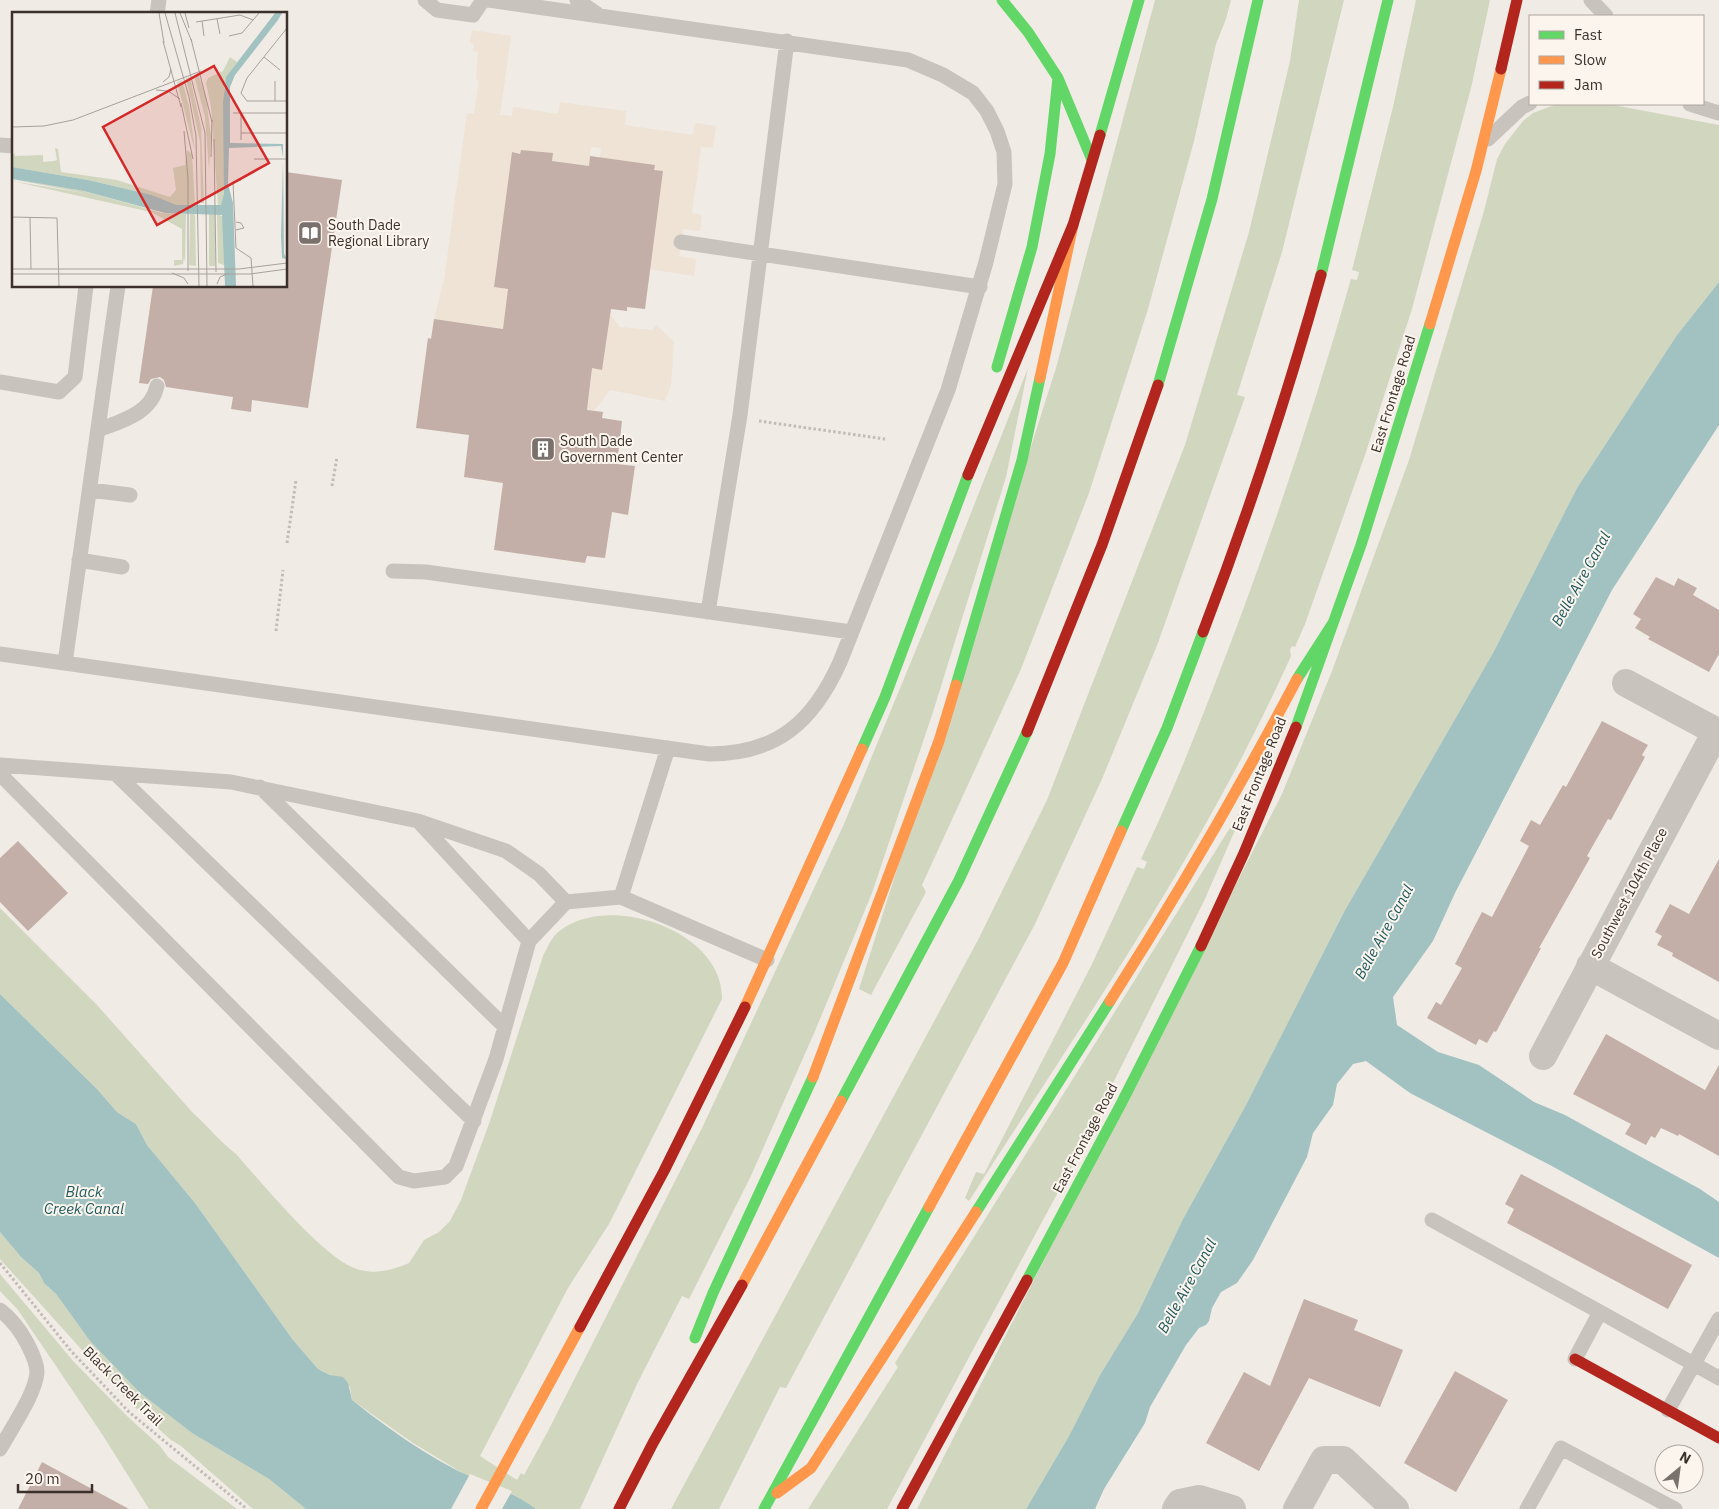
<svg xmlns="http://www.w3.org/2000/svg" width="1719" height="1509" font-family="'IBM Plex Sans',sans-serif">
	<rect width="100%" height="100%" fill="#f0ebe5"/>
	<path fill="#d1d6bf" d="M1155,0H1231L1226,19L1216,44L1194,141L1148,309L1089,493L1021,669L922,885L926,892L871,995L859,989L1056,368Z
		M1299,0H1344L1282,252L1237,395L1245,397L1158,643L1102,779L1035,924L786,1388L780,1387L719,1509H671L978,940L1047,800L1185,445L1249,232L1290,61Z
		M1416,0H1490L1471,88L1412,309L1364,458L1305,624L1295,647L1292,646L1290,650L1291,656C1205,849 1082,1023 969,1201L965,1198L976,1172L984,1174L1092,964L1137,867L1144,869L1147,862L1141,859C1175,789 1203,715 1231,642C1276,523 1316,402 1351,279L1357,280L1359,272L1352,270L1393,107Z
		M1557,104H1608L1719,125V282L1677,335L1577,488L1493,653L1344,912L1246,1105L1183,1219L1138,1313L1100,1375L1069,1436L1026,1509H917L1282,794L1332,671L1409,460L1484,211L1497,159L1505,144L1523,121L1533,113Z
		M1028,368L1006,477L933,712L872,893L815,1031L750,1178L689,1299L682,1296L638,1382L580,1509H536L512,1494L466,1475L413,1443L352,1400L350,1387L335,1377L318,1369L293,1340L195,1203L147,1145L136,1124L117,1112L97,1089L0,994V908L97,1005L193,1113C208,1126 220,1142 236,1154C261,1182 325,1260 357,1269C374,1275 393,1270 409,1263L424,1240L439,1232L450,1221L461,1200L490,1121L543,956C547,948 551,939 557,933C606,890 724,930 722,999L609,1224L568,1288L480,1456L517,1480L521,1473L524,1475L548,1431L703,1126L844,824L943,584Z
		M1243,807V812L1204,901L1107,1095L1110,1096L887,1509H808L898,1367L895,1363Z
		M0,1232L21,1257L39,1273L44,1283L56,1294L90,1341L139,1392L192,1433L269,1479L306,1509H253L181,1446L171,1440L127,1400L0,1259Z
		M0,1274L74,1362L127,1416L160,1446L168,1457L237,1509H149L102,1434L18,1310L0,1291Z"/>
	<path fill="#eee3d5" d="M472,30L511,36L500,115L512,116L513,107L558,114L560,102L626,111L625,125L693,135L695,123L716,126L713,148L701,147L692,213L702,215L700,231L683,229L679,256L696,259L694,276L649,269L599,165L601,148L591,147L589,166L552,161L553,153L521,150L520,154L512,153L494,287L605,308L620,327L652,330L656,325L674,342L671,385L665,401L610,390L594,411L587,410L591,379L563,375L560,336L434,319L444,280L467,113L474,114L479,81L476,80L478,52L473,51L474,46L470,41Z"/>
	<path fill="#a1c2c1" d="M1719,282V425L1612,590L1455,893L1433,941L1393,997L1397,1025L1438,1052L1479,1065L1534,1102L1565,1115L1621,1146L1700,1189L1719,1202V1258L1550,1165L1410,1093L1366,1061L1353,1064L1337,1084L1333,1105L1313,1133L1307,1157L1253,1260L1237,1283L1221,1292L1212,1308L1209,1321L1206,1325L1199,1328L1186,1345L1150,1407L1145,1423L1104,1489L1095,1509H1026L1069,1436L1100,1375L1138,1313L1183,1219L1246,1105L1344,912L1493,653L1577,488L1677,335Z
		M0,994L97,1089L117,1112L136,1124L147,1145L195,1203L293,1340L318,1369L330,1375L343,1377L348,1383L352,1400C386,1427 428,1457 467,1475C491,1486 515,1493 536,1509H306L269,1479L192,1433L139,1392L90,1341L56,1294L44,1283L39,1273L21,1257L0,1232Z"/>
	<path fill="#f0ebe5" d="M470,1474L512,1491L502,1509H451Z"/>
	<path fill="#c3afa7" d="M521,150L553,153L552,161L589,166L590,156L655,165L654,170L663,171L645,309L627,307V311L611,309L602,370L592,368L587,410L603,412L602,418L622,421L617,464L635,466L628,515L612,512L605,558L587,556L585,563L494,550L503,483L464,477L469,435L416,428L428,338L431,339L434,319L503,329L508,289L494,287L512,152L520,154Z
		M286,172L342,180L308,408L252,400L251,412L231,409L233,397L166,387L164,380L160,377L151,379L148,384L139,383L153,286H286Z
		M1656,577L1674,586L1678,578L1697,588L1693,595L1719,610V654L1709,672L1648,639L1650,637L1635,628L1641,619L1633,614Z
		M1602,721L1648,745L1642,755L1645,757L1611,820L1608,819L1587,856L1590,858L1539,948H1541L1496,1032L1494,1031L1487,1043L1479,1039L1476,1045L1427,1018L1436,1002L1441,1005L1462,968L1455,964L1482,912L1492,917L1529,846L1520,841L1531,820L1540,825L1563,785L1566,787Z
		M18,841L68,893L28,931L0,902V858Z
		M1719,859V982L1672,956L1673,953L1657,945L1662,936L1655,932L1670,904L1689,914Z
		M1606,1034L1705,1090L1719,1065V1156L1679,1134L1678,1136L1661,1128L1655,1138L1651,1136L1646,1145L1625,1134L1631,1124L1573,1094Z
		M1521,1174L1692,1265L1668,1309L1507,1223L1514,1209L1505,1204Z
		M1304,1299L1358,1320L1354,1330L1403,1350L1380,1407L1309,1378L1259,1471L1206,1443L1244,1372L1270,1386Z
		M1455,1371L1508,1400L1456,1492L1404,1463Z
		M42,1462L129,1509H18Z"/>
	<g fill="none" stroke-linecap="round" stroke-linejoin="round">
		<path stroke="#c2bbb6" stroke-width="3" stroke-dasharray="2.5 2.5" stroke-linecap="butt" d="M759,421L885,439
			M332,486L337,457
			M287,543L296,480
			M276,631L283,570
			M0,1263L71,1351L129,1412L247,1509"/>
		<path stroke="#c9c3be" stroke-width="15" d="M425,0L437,10L473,15L483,0
			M577,0L597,14
			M1591,0L1606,16
			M157,14L159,0
			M1690,104L1719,113
			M1488,139L1522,107L1530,103
			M0,145L14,146
			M681,242L980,287
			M0,382L59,392L75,377L86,286
			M98,430C121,421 151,414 157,386
			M90,490L130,495
			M79,560L122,567
			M393,571L426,572L851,632
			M708,612L740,415L787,41
			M0,654L709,754C777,754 813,722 840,662L948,390L986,262L1005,184L1004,152L997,131L987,111L973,93L943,75L908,60L488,0
			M65,663L118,286
			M668,748L621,897L767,960
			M0,765L231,782L418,821L506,851L539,874L566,902
			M0,774L399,1177L414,1181L445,1177L456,1166L496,1059L529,941L566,902L621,897
			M116,774L474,1121
			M260,787L505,1027
			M419,822L529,941
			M1432,1220L1600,1312L1575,1359
			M0,1310C12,1319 20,1330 27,1343C31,1351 37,1362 37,1372C36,1393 11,1429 0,1449
			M1600,1312L1719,1378
			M1668,1410L1719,1319
			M1527,1509L1561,1448L1675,1509"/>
		<path stroke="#c9c3be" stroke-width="28" d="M1626,683L1719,733
			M1590,966L1719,1036
			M1543,1056L1716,732
			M1176,1509L1180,1503L1199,1499L1232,1509
			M1297,1509L1324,1460H1343L1395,1509"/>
		<path stroke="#63d668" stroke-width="11" d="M1002,0L1028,32L1058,78L1092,160
			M1100,135L1139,0
			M1321,275L1388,0
			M997,367L1032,247L1050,154L1058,78
			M1158,385L1212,199L1258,0
			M1297,679L1333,623
			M956,685L1022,460L1040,378
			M1296,727L1361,545L1430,324
			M862,749L885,697L968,475
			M1121,831L1167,728L1203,632
			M841,1101L959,880L1027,732
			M976,1212L1110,1001
			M1027,1280L1122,1102L1201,946
			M695,1338L713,1293L813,1077
			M764,1509L929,1207"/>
		<path stroke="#ff974d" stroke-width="11" d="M1430,324L1476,171L1501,69
			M1040,378L1073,225
			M1110,1001C1177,896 1239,789 1297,679
			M745,1007L862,749
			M813,1077L939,741L956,685
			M929,1207L1063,963L1121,831
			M742,1285L841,1101
			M777,1493L811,1468L976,1212
			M481,1509L580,1327"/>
		<path stroke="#b3261e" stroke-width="11" d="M1501,69L1517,0
			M968,475L1073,225L1100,135
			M1203,632C1248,515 1287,396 1321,275
			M1027,732L1102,545L1158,385
			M1201,946L1244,853L1296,727
			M580,1327L664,1171L745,1007
			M1575,1359L1719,1438
			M619,1509L653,1443L742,1285
			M902,1509L1027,1280"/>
	</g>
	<defs>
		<symbol id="library-square" viewBox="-11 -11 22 22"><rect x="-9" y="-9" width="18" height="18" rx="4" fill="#7a716c" stroke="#fbf5ee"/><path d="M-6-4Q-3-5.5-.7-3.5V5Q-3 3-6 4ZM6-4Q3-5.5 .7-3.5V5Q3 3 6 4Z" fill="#fff"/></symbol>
		<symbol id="building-square" viewBox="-11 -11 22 22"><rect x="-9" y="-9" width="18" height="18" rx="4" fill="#7a716c" stroke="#fbf5ee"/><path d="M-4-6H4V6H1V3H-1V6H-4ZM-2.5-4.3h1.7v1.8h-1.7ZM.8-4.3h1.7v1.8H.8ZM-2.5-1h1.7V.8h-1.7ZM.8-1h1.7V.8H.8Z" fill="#fff"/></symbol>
	</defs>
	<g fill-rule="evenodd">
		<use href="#library-square" x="296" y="219" width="28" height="28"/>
		<use href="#building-square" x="529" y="435" width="28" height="28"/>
	</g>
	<g text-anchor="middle" stroke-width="4" stroke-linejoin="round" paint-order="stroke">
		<g font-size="14" fill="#3b302b" stroke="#fbf5ee" text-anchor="start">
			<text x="328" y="230">South Dade<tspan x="328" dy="16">Regional Library</tspan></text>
			<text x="560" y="446">South Dade<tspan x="560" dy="16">Government Center</tspan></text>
		</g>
		<g font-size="14" fill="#3b302b" stroke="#fbf5ee">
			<text transform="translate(1393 394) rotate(-73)" y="5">East Frontage Road</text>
			<text transform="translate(1259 774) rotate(-68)" y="5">East Frontage Road</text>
			<text transform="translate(1629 893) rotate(-62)" y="5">Southwest 104th Place</text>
			<text transform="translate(1085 1138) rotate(-62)" y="5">East Frontage Road</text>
			<text transform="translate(123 1386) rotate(45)" y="5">Black Creek Trail</text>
		</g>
		<g font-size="15" font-style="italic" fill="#1f5a5e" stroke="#fbf5ee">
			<text transform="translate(1581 579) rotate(-61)" y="5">Belle Aire Canal</text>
			<text transform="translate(1384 932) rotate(-61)" y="5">Belle Aire Canal</text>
			<text x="84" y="1197">Black<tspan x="84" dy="17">Creek Canal</tspan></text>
			<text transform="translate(1187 1286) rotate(-61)" y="5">Belle Aire Canal</text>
		</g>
	</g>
	<g transform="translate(12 12)">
		<rect width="275" height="275" fill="#f0ebe5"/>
		<path d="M218,45L225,50L215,65L212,77V182L211,192L206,194L199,95L194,71L196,66L211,59ZM186,62L194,85L199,124L197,158L193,105L182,63ZM178,65L189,115L192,191H189L188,130L174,66ZM170,68L177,94L183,139L165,70ZM43,136L46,137L49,160L105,168L158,185L164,178L161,156L173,153L175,138L180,142L183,194L161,193L140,183L76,168L0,155V145L3,141V144L31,143V150L42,149L45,148ZM0,167L72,179L150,201L174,202L173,250L172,245L171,252L162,254V248H170V217L139,200L0,169L77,182ZM197,201H203V254H197ZM205,201L212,206V253L206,251ZM178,202H183L184,254L177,253Z" fill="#d1d6bf"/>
		<path d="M263,1H270L266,8L223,63L218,75V131L271,132V145L269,134L217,136L216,172L221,191L224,274H213L210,203L153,201L72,179L0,167V155L76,168L140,183L164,193H209L212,182L211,90L214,65ZM271,149L272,242L275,247L270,246L269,224Z" fill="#a1c2c1"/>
		<path fill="none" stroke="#a8a09b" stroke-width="1" d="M147,1L152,31M153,1L177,85L184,124L187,274M163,1L193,121L195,274M168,1L180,30M173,1L177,16M205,7L208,22M190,9L192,24M184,10L228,3L241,8M275,16L235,66L229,81L235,89H275M217,24L230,21L247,1M179,27L200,110M151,29L169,95M252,45L268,58M263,69V89M151,70L157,65L159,57M144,78L156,79L168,87M169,91L181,147M221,101H275M229,101V128M0,115L32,114L61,108L189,59M172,119L176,167V259M229,121H275M202,127L204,260M199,145L200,108M242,147H275M229,168L221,170L224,236L239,246L241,274M0,205L45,206L47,274M18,205L19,257M224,210L229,211L232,216L224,218M0,257H227L275,251M160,261L172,266L176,272M0,262H238L275,257M205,272L208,265L215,262"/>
		<path fill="#d62828" fill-opacity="0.15" stroke="#d62828" stroke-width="2.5" d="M202,54L257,151L145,213L91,115Z"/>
		<rect width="275" height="275" fill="none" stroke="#3b302b" stroke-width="2.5"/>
	</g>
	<rect x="1529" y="15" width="175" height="90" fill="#fbf5ee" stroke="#aea6a0"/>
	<rect x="1539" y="31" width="25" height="8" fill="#63d668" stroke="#aea6a0"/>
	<text x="1574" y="40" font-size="15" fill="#3b302b">Fast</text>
	<rect x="1539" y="56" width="25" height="8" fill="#ff974d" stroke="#aea6a0"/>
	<text x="1574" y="65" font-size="15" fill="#3b302b">Slow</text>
	<rect x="1539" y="81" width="25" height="8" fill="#b3261e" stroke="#aea6a0"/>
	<text x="1574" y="90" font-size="15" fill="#3b302b">Jam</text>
	<g transform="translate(1679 1469) rotate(29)"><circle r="24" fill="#fbf5ee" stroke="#aea6a0"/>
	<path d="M0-4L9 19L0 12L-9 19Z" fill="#7a716c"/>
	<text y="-8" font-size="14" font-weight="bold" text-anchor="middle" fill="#3b302b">N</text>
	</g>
	<path d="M18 1484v8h74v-8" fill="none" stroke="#3b302b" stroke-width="2.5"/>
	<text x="25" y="1484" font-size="15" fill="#3b302b" stroke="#fbf5ee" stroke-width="4" paint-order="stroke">20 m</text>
</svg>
